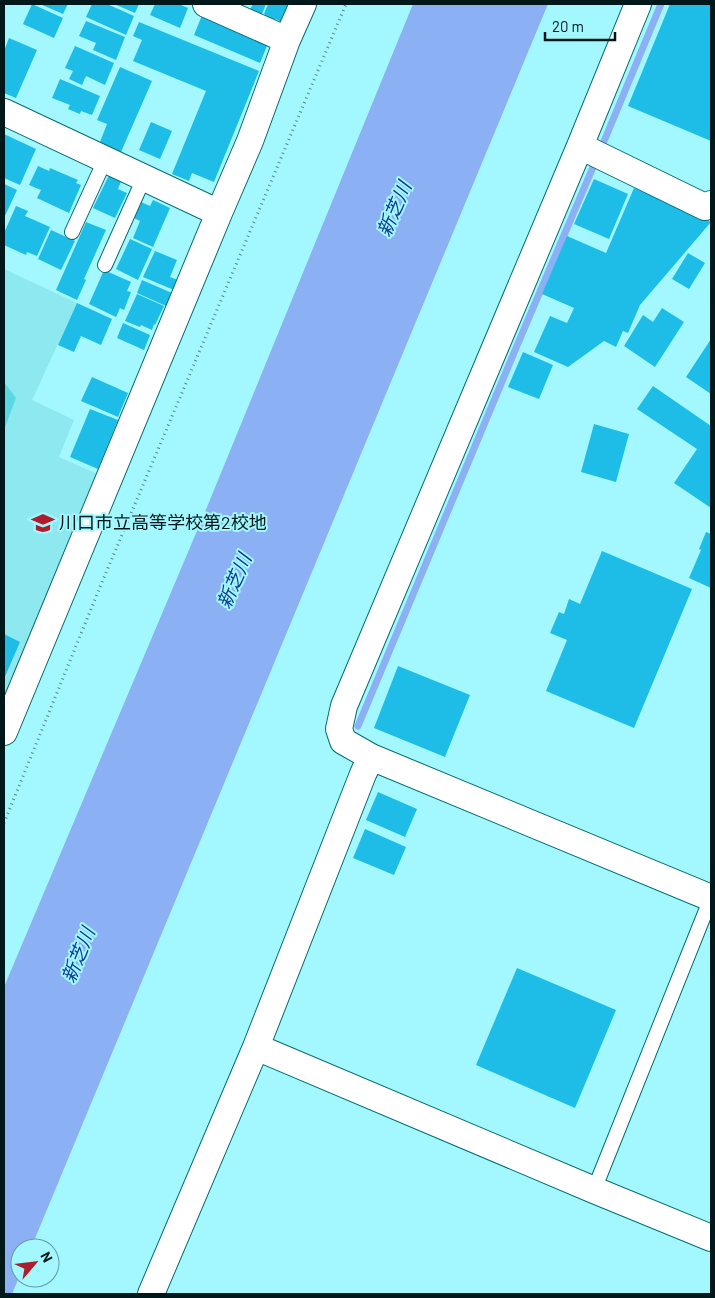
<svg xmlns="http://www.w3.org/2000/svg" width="715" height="1298" font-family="Barlow,'Noto Sans JP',sans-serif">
	<rect width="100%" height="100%" fill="#a3f7fe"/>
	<path fill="#8ee8f0" d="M4,269L77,303L32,400L74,420L59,457L100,475L4,710Z"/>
	<path fill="#59d8e2" d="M4,382L16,398L4,430Z"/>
	<path fill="#8cb0f4" d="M413,4H548L31,1248H20V1275L12,1294H4V987L205,512Z"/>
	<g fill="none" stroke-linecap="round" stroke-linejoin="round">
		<path stroke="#8cb0f4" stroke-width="7" d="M358,726L516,348L605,139L661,4"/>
	</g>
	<path fill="#1ebde7" d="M32,4L63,18L54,38L23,24Z
		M40,4H68L63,14Z
		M92,4H107L134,16L126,35L86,17Z
		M114,4H139L135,13Z
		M155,4H179L188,8L180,28L150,15Z
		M253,4H266L260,19L249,11Z
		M268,4H292L284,23L275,19L274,21L264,17L265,14H264Z
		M670,4L711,5V141L628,106Z
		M203,13L269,41L260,63L194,35Z
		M86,21L125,37L116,60L93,50L96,43L79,36Z
		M139,22L259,71L214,182L192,173L189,181L172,174L206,91L133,61L142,40L133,36Z
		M9,38L37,50L16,98L4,93V51Z
		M75,46L114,63L105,85L86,76L82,85L69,79L73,71L65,68Z
		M120,67L152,81L121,152L100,142L107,124L97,120Z
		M60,79L100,96L92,115L81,111L80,114L68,109L70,105L52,98Z
		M151,122L172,131L160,159L139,150Z
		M4,134L36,149L20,185L4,178Z
		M38,166L49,171L50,168L78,180L76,183L81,185L69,213L37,198L41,190L29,185Z
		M110,173L122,179L118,189L127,193L115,218L93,208Z
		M594,179L628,194L609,239L574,224Z
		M4,184L17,190L4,218Z
		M634,188L711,222L640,305L628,333L623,331L616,347L604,341L568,367L534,352L550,316L567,323L574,308L542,294L567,236L606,253Z
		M153,200L170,208L153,247L133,238L140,221L134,218L141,202L150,206Z
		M16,206L28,211L25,216L50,227L37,256L27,252L26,255L4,245V233Z
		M86,222L106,230L84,279L86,280L77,300L56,290Z
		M51,230L75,241L61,270L38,259Z
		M130,239L152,249L138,280L116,269Z
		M155,251L177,260L170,277L178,280L174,290L143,277Z
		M688,253L705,263L689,289L672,279Z
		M104,270L131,282L127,291L131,292L124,310L120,308L116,317L89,304Z
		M142,280L172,293L166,306L137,293Z
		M137,294L164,306L155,325L154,324L152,330L141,325L140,327L125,321Z
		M77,303L112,319L101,345L81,336L74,352L58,345Z
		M662,308L684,322L655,367L624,346L643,315L653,322Z
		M123,323L150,335L144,350L117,338Z
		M711,339V394L686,377Z
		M523,352L553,365L539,399L508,387Z
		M92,377L128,393L118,417L81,401Z
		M653,386L711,426V508L674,483L697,449L637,409Z
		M90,409L118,420L98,469L70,457Z
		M594,424L629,434L616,482L581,472Z
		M706,532L711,534V588L689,578L701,550L699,549Z
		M602,551L692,589L634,728L546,691L567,640L550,633L559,612L564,614L569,599L580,604Z
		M4,634L20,642L4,679Z
		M398,666L470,695L445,757L374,728Z
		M378,792L417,809L405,837L366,820Z
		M365,829L406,847L394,875L353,858Z
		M517,968L616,1010L575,1108L476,1065Z"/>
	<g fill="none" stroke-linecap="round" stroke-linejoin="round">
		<defs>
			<path id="lane" d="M72,232L105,160
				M105,265L144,178
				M594,1190L711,898"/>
			<path id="street" d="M206,4L287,40
				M4,112L219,213
				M580,146L705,207L711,204
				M4,732L219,213L250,141L287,40L303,4
				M371,757L711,898
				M256,1047L594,1190L711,1238
				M151,1294L256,1047L363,774L371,757L343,741L339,729L344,706L580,146L638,4"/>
		</defs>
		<use href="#lane" stroke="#046c73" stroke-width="16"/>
		<use href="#street" stroke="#046c73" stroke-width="28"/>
		<path stroke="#548a8f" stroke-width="3" stroke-dasharray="1 4" stroke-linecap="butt" d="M4,823L100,587L346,4"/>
		<use href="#lane" stroke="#fff" stroke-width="14"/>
		<use href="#street" stroke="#fff" stroke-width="26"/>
	</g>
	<defs>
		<symbol id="school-bare" viewBox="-9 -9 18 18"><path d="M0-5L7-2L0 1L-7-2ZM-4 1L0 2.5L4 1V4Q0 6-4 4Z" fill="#af1c2c" stroke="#a3f7fe" stroke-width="2.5" paint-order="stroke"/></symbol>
	</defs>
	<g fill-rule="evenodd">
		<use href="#school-bare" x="27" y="507" width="32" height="32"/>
	</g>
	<g text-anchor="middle" stroke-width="4" stroke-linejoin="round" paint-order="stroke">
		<g font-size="18" fill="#01181a" stroke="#a3f7fe" text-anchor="start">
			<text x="59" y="529">川口市立高等学校第2校地</text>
		</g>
		<g font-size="19" font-style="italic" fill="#0d3a99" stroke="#a3f7fe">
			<text transform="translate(394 209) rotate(-67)" y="7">新芝川</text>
			<text transform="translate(234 581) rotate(-67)" y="7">新芝川</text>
			<text transform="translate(78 955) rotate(-68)" y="7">新芝川</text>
		</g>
	</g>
	<rect width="715" height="1298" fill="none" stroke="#01181a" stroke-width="10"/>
	<g transform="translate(35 1263) rotate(62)"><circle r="24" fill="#a3f7fe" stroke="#629ea3"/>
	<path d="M0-4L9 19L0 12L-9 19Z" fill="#af1c2c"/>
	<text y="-8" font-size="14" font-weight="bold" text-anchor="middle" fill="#01181a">N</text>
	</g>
	<path d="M545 32v8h70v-8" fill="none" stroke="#01181a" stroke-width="2.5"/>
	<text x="552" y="32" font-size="15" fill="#01181a" stroke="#a3f7fe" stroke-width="4" paint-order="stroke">20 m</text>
</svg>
